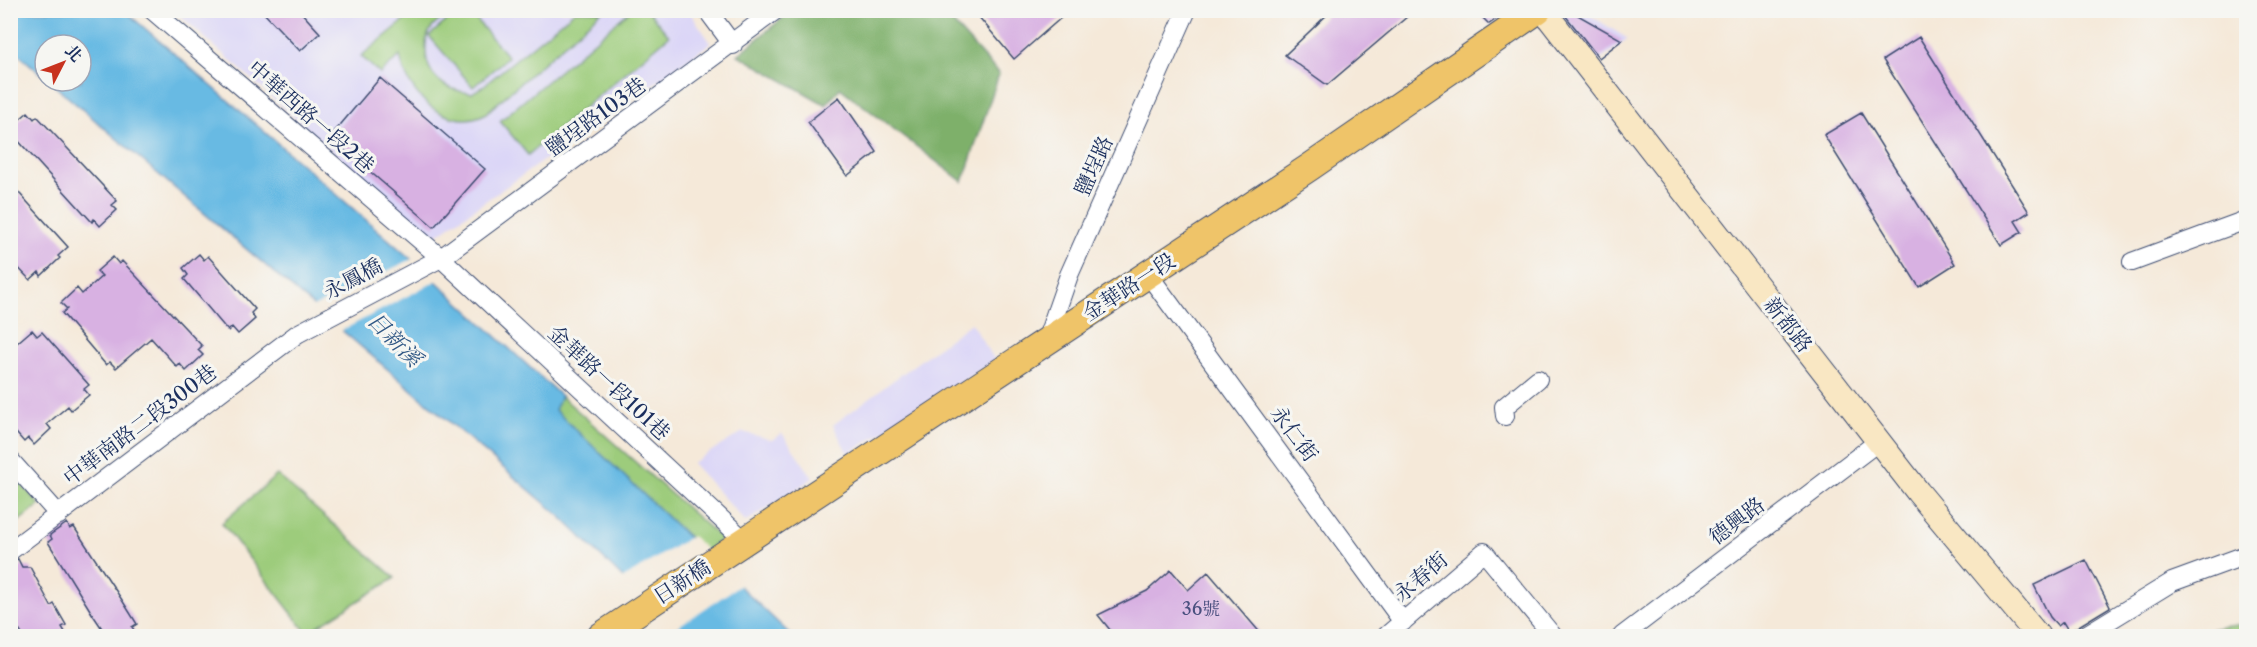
<svg xmlns="http://www.w3.org/2000/svg" width="2257" height="647" font-family="'Libre Caslon Text','Noto Serif TC',serif">
	<rect width="100%" height="100%" fill="#f6f6f2"/>
	<filter id="ink" filterUnits="userSpaceOnUse"><feTurbulence type="fractalNoise" baseFrequency=".0167" numOctaves="2"/><feDisplacementMap in="SourceGraphic" scale="12" xChannelSelector="R" yChannelSelector="G"/><feConvolveMatrix kernelMatrix="1 2 1 2 8 2 1 2 1" color-interpolation-filters="sRGB"/></filter>
	<filter id="wash" filterUnits="userSpaceOnUse"><feTurbulence type="fractalNoise" baseFrequency=".008" numOctaves="4" result="noise"/><feDisplacementMap in="SourceGraphic" scale="24" xChannelSelector="R" yChannelSelector="G"/><feGaussianBlur stdDeviation="1.35" result="paint"/><feColorMatrix in="noise" values="0 0 0 0 0 0 0 0 0 0 0 0 0 0 0 0 0 1.4 0 .05"/><feComposite in="paint" operator="in"/></filter>
	<g filter="url(#wash)">
		<rect width="100%" height="100%" fill="#f5e9d9"/>
		<path fill="#dbd6f7" d="M175,11H689L711,43L437,235L424,233Z
			M1557,11H1583L1628,39L1597,62Z
			M971,323L995,360L848,454L833,425Z
			M743,432L772,440L782,433L813,478L746,522L692,463Z"/>
		<path fill="#9dcc7b" stroke="#5c7e6c" stroke-width="1.5" d="M459,10L469,11L508,57L473,87L429,36Z
			M631,10L648,11L669,36L528,155L500,121Z
			M416,11H453C446,16 436,22 431,29C427,34 426,40 426,46C424,75 444,91 472,93L482,87L575,11H602L485,114C447,133 406,94 400,56L380,74L361,56Z
			M561,396L722,539L705,553L554,410Z
			M10,472L40,505L11,527H10Z
			M277,475L395,578L307,633L222,523Z
			M2246,624V636H2187L2221,627Z"/>
		<path fill="#7eb06b" stroke="#4c7064" stroke-width="1.5" d="M791,11H942L999,74L963,182L840,88L826,105L738,55Z"/>
		<path fill="#67bae3" stroke="#4174a0" stroke-width="1.5" d="M11,11H125L426,272L561,396L555,410L792,636H682L561,517L49,81H81V45H45V77L11,48Z"/>
		<path fill="#f5e9d9" d="M414,258L438,280L339,332L311,308Z
			M692,536L742,584L671,631L620,580Z"/>
		<g id="blocks">
			<path fill="#d8b1e2" d="M261,10H299L320,33L300,51Z
				M973,10H1070L1014,59Z
				M1332,10H1415L1327,85L1285,55Z
				M1475,10H1510L1489,24Z
				M1561,10H1569L1622,40L1599,58Z
				M1919,37L2029,212L2015,221L2022,232L2001,245L1883,60Z
				M380,78L485,169L434,227L330,137Z
				M839,97L877,152L847,176L808,122Z
				M28,112L34,119L37,116L117,201L112,205L117,210L100,226L94,219L92,222L14,136L18,132L12,126Z
				M1861,113L1955,264L1919,287L1824,135Z
				M10,183L68,247L58,256L60,258L41,276L39,272L30,280L10,259Z
				M199,254L204,260L208,256L255,309L251,313L255,319L238,334L232,327L228,331L184,279L188,275L183,268Z
				M113,257L119,264L122,261L202,346L198,350L203,355L186,371L180,364L177,367L151,338L116,368L110,362L106,365L62,313L67,309L61,303L77,288L82,294L102,276L97,271Z
				M32,330L37,336L42,332L89,385L84,389L89,395L71,410L68,406L47,424L51,429L34,445L28,438L24,442L10,426V349Z
				M67,523L70,529L74,527L122,600L137,624L132,627L138,636H107L93,615L48,542L52,539L50,535Z
				M18,559L22,567H30L51,606L54,604L66,625L62,627L65,632L58,636H23L10,616V562Z
				M2086,560L2110,607L2069,632L2063,622L2058,626L2050,617L2034,585Z
				M1171,570L1188,590L1208,572L1263,636H1115L1098,615L1147,591Z"/>
		</g>
	</g>
	<g filter="url(#ink)">
		<use href="#blocks" fill-opacity="0" stroke="#3c4b70" stroke-width="1.5"/>
		<g fill="none" stroke-linecap="round" stroke-linejoin="round">
			<defs>
				<path id="street" d="M152,10L441,258L745,541
					M707,10L733,45
					M2132,262L2246,220
					M1148,274L1403,622
					M1046,341L1069,275L1187,10
					M1505,416L1504,407L1538,379
					M10,460L59,515
					M10,551L297,334L441,258L776,10
					M1386,636L1484,552L1553,636
					M1622,636L1879,441
					M2084,636L2172,582L2246,555"/>
				<path id="secondary" d="M1543,10L1918,492L2038,636"/>
				<path id="primary" d="M601,636L1310,167L1538,10"/>
			</defs>
			<use href="#street" stroke="#3c4b70" stroke-width="20"/>
			<use href="#secondary" stroke="#3c4b70" stroke-width="26"/>
			<use href="#primary" stroke="#3c4b70" stroke-width="29"/>
			<use href="#street" stroke="#fff" stroke-width="18"/>
			<use href="#secondary" stroke="#f9e7c3" stroke-width="24"/>
			<use href="#primary" stroke="#efc469" stroke-width="27"/>
		</g>
	</g>
	<g text-anchor="middle" stroke-width="6" stroke-linejoin="round" paint-order="stroke">
		<g font-size="18" fill="#4a507f">
			<text x="1201" y="615">36號</text>
		</g>
		<g font-size="21" fill="#1b2f5e" stroke="#f6f6f2">
			<text transform="translate(311 117) rotate(41)" y="7">中華西路一段2巷</text>
			<text transform="translate(596 117) rotate(-36)" y="7">鹽埕路103巷</text>
			<text transform="translate(1094 166) rotate(-66)" y="7">鹽埕路</text>
			<text transform="translate(353 279) rotate(-28)" y="7">永鳳橋</text>
			<text transform="translate(1129 287) rotate(-33)" y="7">金華路一段</text>
			<text transform="translate(1788 325) rotate(52)" y="7">新都路</text>
			<text transform="translate(609 383) rotate(43)" y="7">金華路一段101巷</text>
			<text transform="translate(140 425) rotate(-37)" y="7">中華南路二段300巷</text>
			<text transform="translate(1294 434) rotate(53)" y="7">永仁街</text>
			<text transform="translate(1737 521) rotate(-37)" y="7">德興路</text>
			<text transform="translate(1421 577) rotate(-41)" y="7">永春街</text>
			<text transform="translate(682 582) rotate(-33)" y="7">日新橋</text>
		</g>
		<g font-size="22" font-style="italic" fill="#325986" stroke="#f6f6f2">
			<text transform="translate(395 339) rotate(45)" y="8">日新溪</text>
		</g>
	</g>
	<rect width="2257" height="647" fill="none" stroke="#f6f6f2" stroke-width="36"/>
	<g transform="translate(63 63) rotate(48)"><circle r="28" fill="#f6f6f2" stroke="#9ea6b7" stroke-width="1.5"/>
	<path d="M0-4.5L10 22L0 15L-10 22Z" fill="#c8321e"/>
	<text y="-9" font-size="16" font-weight="bold" text-anchor="middle" fill="#1b2f5e">北</text>
	</g>
</svg>
